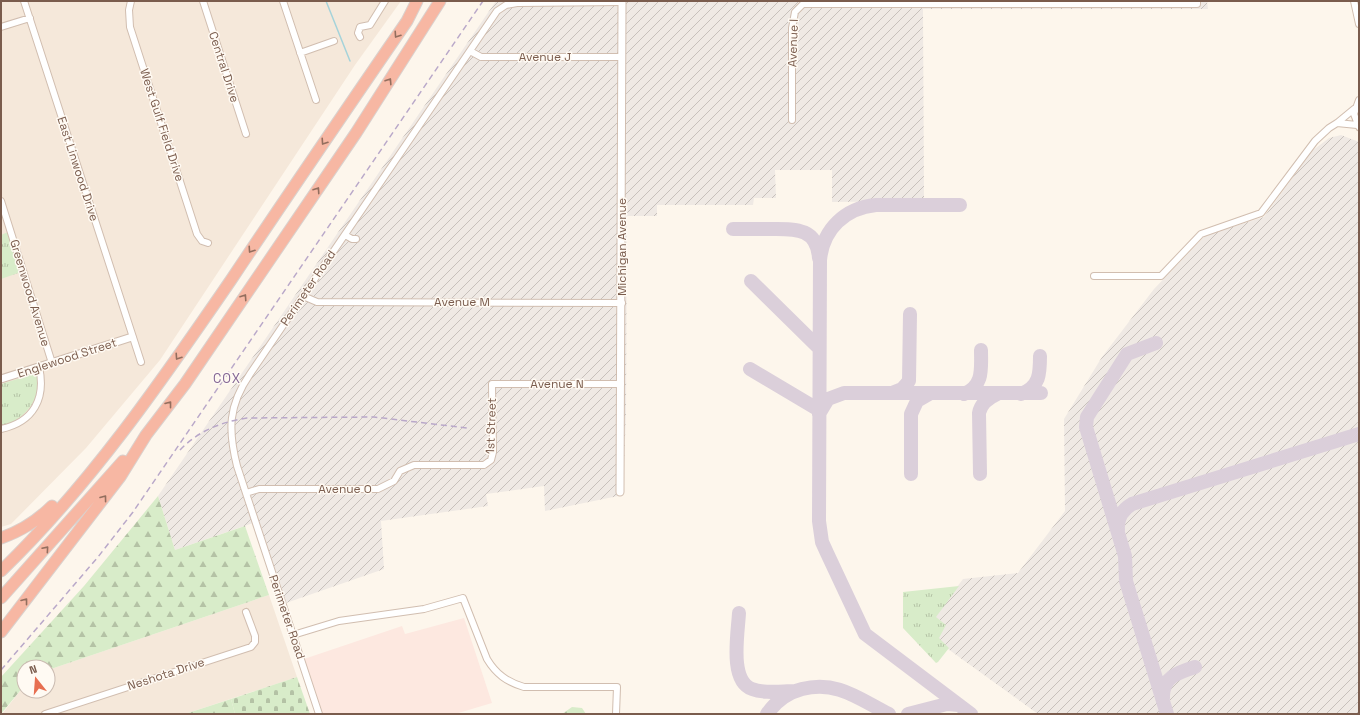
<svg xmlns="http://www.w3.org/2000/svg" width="1360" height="715" font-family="'Space Grotesk',sans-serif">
	<defs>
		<pattern id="industrial-furrows" width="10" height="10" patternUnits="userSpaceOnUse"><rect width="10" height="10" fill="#efe9e4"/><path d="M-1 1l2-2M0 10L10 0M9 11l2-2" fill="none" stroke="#c7c0bb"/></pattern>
		<pattern id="grass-tufts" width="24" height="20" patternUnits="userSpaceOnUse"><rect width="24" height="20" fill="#d8ecc9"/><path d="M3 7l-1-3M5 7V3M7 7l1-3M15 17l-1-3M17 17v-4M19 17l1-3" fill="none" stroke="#b4c2a5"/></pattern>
		<pattern id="forest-firs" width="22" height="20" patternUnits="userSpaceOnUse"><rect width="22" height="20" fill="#d8ecc9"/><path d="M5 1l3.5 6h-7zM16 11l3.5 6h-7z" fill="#b4c2a5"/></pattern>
		<pattern id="cemetery-stones" width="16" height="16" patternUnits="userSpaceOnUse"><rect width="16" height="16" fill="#d8ecc9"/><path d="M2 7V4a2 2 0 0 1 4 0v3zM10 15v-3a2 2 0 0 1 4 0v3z" fill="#b4c2a5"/></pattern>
	</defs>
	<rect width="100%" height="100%" fill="#fdf6ec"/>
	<path fill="#f5e8da" d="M1,1H401L355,65L160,360L86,448L11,524L1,527Z
		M269,595L297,677L185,714H2L24,686V691H48V670Z"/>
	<path fill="#fde8e0" d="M464,618L492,703L455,714H322L304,659L402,626L405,634Z"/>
	<path fill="url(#industrial-furrows)" d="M496,1H1207L1208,9H923L924,201L832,202V170H775L776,198H754L753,205H657V216H627L626,413L623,495L545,511L544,486L486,494L488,506L381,521L384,569L286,603L259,521L175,550L158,496Z
		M1341,135L1359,142V714H1038L948,649L927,627L963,579L1018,573L1065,511L1064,419L1102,357L1154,289L1206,235L1264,217L1312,151L1329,138Z"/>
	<path fill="url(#grass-tufts)" d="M8,232L21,272L1,279V235Z
		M37,373C44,397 24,421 1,426V384Z
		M959,586L936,617L946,625L939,638L949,648L938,662L936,663L903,628V592Z"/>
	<path fill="url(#forest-firs)" d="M158,496L175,550L245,526L269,595L48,670V667H24V686L1,714V677L84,586Z
		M231,699L235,714H185Z
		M572,707L582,708L586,714H562Z"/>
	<path fill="url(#cemetery-stones)" d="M297,677L310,714H235L231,699Z"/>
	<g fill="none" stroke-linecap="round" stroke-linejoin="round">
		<path stroke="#a5d3da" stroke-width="1.5" d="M326,1L350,61"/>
		<path stroke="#dbcfda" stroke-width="14" d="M960,205H876C845,208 823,229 820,260L819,521L822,542L827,553L865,634L971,714
			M733,229C746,229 758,229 771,229C794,229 817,227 819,258
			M751,281L819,348
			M1156,343L1127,354L1087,417L1086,427L1125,556L1126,581L1167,714
			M750,369L819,410
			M892,393L902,389L909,381L910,314
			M964,394C984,386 981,368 981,350
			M1021,394C1040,387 1040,373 1040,356
			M819,414L828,399L844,393H1041
			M911,474V414L917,401L929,394
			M980,474L979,413C981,403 988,398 997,394
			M1118,530C1117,519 1122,510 1132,504L1359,434
			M739,613C738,633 729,681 752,689C765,694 782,691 795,691
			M1163,698C1162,677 1179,672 1195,667
			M767,714C776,701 787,693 802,689C837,680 859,699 889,714
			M908,714L947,704L959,705"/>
		<defs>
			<path id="minor" d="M24,1L141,362
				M131,1L129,10L130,27L197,234L202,241L208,243
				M203,1L246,134
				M283,1L316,100
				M1354,1L1359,24
				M1,27L30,18
				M360,37L358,33L360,27L370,25L385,1
				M470,51L481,57H622
				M300,53L334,41
				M1359,100L1354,114L1359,127
				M792,120V28L795,12L803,4H1197V1
				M1337,123L1357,125
				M1,201L52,363
				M345,235L352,239H356
				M1094,276H1161L1201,234L1261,213L1315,141L1329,128L1337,123L1354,109
				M303,296L317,302L622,303
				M1,429C34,422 46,398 39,367
				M246,493L259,489H378L394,481L400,471L414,465H484L491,460L493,452L492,384H621
				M293,635L339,621L424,609L463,598L487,659C496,674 507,682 524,687H617L616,714
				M45,714L251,647L255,642V636L246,612
				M319,714L237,466C228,430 228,406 250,374L497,11L506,5L517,3L622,2"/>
			<path id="tertiary" d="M1,379L132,337
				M620,492L622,1"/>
			<path id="motorway" d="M1,538C21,531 37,521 52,506
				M1,571C90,485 161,382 231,280C289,193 348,107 407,21L417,1
				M1,598L123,461
				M1,632L120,477L146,435L185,384L356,133L440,1"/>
		</defs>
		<use href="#minor" stroke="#d1beb0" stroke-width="8"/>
		<use href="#tertiary" stroke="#d1beb0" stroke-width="9"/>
		<use href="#motorway" stroke="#dad1cd" stroke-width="13"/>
		<use href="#minor" stroke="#fff" stroke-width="6"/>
		<use href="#tertiary" stroke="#fff" stroke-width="7"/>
		<use href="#motorway" stroke="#f7b7a3" stroke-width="11"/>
		<path stroke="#b9a8c9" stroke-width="1.5" stroke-dasharray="6 4" stroke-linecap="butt" d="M180,450C198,431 221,422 247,418L374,417L467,428
			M1,670L98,557L133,512L483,1"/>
	</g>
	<defs><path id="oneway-chevron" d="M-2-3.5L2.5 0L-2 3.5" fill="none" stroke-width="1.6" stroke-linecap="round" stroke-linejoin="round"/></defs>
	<g stroke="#936e5e">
		<use href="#oneway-chevron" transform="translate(397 35) rotate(124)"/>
		<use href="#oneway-chevron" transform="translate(389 81) rotate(-57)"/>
		<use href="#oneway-chevron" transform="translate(324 142) rotate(124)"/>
		<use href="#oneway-chevron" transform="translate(317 190) rotate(-56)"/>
		<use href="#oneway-chevron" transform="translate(251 250) rotate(124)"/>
		<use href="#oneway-chevron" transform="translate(244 297) rotate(-56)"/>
		<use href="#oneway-chevron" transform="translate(178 357) rotate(124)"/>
		<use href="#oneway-chevron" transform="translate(169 404) rotate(-52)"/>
		<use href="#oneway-chevron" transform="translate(104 498) rotate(-53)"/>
		<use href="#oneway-chevron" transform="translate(46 549) rotate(-49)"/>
		<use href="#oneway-chevron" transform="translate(25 601) rotate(-52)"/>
	</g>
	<g text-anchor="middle" stroke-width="3" stroke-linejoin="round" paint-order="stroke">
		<g font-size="12" fill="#7a5c4d" stroke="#fffaf3">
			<text transform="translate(793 43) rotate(-88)" y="4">Avenue I</text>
			<text x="545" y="61">Avenue J</text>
			<text transform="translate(224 67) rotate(72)" y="4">Central Drive</text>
			<text transform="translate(162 125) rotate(72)" y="4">West Gulf Field Drive</text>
			<text transform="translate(78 169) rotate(72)" y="4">East Linwood Drive</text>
			<text transform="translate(622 247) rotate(-90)" y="4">Michigan Avenue</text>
			<text transform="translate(308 288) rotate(-56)" y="4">Perimeter Road</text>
			<text transform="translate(30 293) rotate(73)" y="4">Greenwood Avenue</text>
			<text x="462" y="306">Avenue M</text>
			<text transform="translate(67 358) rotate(-18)" y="4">Englewood Street</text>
			<text x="557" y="388">Avenue N</text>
			<text transform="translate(491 426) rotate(-88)" y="4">1st Street</text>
			<text x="345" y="493">Avenue O</text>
			<text transform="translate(287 617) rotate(71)" y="4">Perimeter Road</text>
			<text transform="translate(166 674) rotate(-18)" y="4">Neshota Drive</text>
		</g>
		<g font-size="13" letter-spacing="1" fill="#846695" stroke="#fffaf3">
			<text x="227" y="383">COX</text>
		</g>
	</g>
	<rect width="1360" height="715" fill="none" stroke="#7a5c4d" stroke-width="4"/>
	<g transform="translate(36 679) rotate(343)"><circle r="19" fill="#fffaf3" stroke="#cabbb1"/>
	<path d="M0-3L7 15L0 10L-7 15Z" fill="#e76f51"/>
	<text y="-6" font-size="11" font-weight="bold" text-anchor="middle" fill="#7a5c4d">N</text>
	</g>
</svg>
